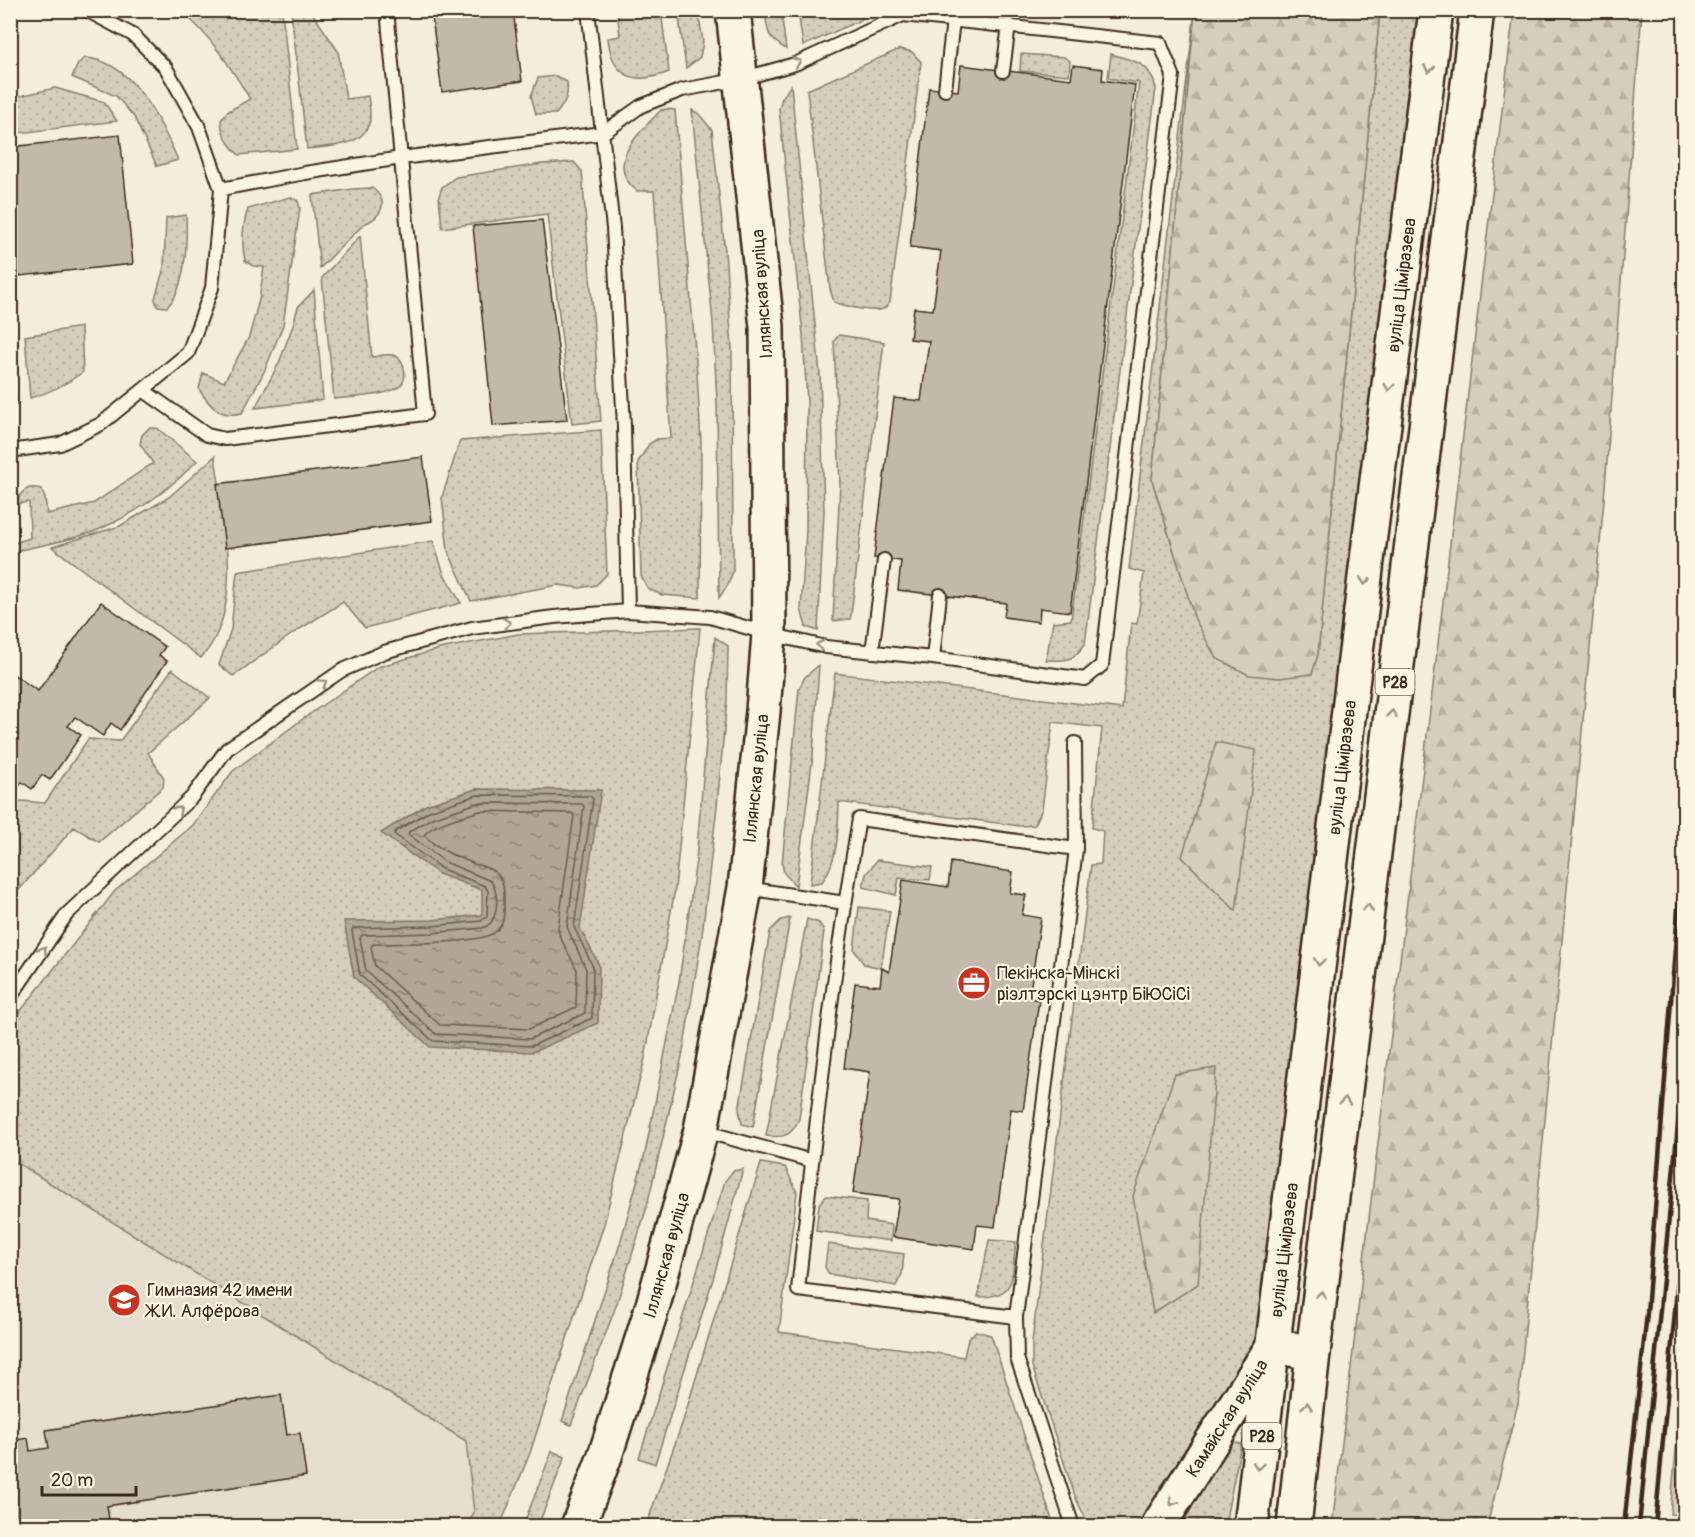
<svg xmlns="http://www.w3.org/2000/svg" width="1695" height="1537" font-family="Pangolin,sans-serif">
	<defs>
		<pattern id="grass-dots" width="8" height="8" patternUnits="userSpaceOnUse" patternTransform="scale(1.5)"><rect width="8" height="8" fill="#d6cdbd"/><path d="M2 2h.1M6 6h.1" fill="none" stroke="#b9b0a2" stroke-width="1.8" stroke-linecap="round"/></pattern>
		<pattern id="forest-firs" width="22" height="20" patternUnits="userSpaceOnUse" patternTransform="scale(1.5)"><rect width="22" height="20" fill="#d6cdbd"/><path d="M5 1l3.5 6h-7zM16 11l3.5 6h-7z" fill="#b9b0a2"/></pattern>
		<pattern id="water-ripples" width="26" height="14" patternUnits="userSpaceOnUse" patternTransform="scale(1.5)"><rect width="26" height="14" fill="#b0a596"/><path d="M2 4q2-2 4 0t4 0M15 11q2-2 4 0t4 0" fill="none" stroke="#90877a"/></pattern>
	</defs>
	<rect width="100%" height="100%" fill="#f4eddd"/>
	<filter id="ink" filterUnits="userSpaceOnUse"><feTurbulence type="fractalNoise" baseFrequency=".0167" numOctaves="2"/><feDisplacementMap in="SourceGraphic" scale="12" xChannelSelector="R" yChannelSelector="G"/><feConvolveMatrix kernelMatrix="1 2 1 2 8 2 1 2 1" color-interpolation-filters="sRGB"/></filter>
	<g filter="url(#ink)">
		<path fill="#e5ddce" d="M10,1159L466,1441L474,1512L467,1526H11Z"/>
		<path fill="url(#grass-dots)" stroke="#887c6e" stroke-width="1.5" d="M181,11H282L297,149L239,155C228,144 222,136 221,120L227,112L250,99C230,66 210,35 181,11Z
			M291,11H311L338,51L346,99L368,96C369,105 372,116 369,124C361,148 326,146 307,149Z
			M617,11H661L669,72C633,86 612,77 608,38L620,36Z
			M678,11H698L703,42L700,57L686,68Z
			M765,11H781L786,49C766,37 768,32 765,11Z
			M798,11V10L867,11L861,20L803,46Z
			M1195,11L1152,480L1195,619L1312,673L1318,654L1380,11H1418L1327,747L1266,1306L1255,1339L1151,1512L1139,1526H1092L1089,1525L1076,1499L1032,1366V1342L1091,865L1101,864L1103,831L1092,828L1102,728L1053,722L1042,809L1035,825L1020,826L839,802C838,829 839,859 822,882L810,884L835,673L1122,709L1131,623L1137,624L1144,573L1129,569Z
			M900,49L912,52L921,62L890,302C889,304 885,308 883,309C873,313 845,306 834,302L830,289L807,90Z
			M1021,54L1064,57L1070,61L1069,75L1020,71Z
			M1111,54C1135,62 1148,60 1156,88L1085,644C1072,662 1067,661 1046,660L1053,622L1071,620L1139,83L1108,78Z
			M84,58C132,59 161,122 178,160L157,166L134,117L116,96L72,77L78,64Z
			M556,76L567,82C569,96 565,103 556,114H536L531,96L538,78Z
			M791,85L820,374L824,511L818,631L806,627L801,609L806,530L807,402L803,335L779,109L782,98Z
			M55,88L104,102L117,121L11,134V98Z
			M666,109L675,110L697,373L701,443L700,598L662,595L648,589L641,576L638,462L649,444L657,439L671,438L654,191H637C602,163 641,132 661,110Z
			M692,110L699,114L712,130L725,251L732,347L733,571L728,585L719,598L717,403L713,323Z
			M574,162L582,171L601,421L572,424L547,214L442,228L439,196L442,187L456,177L542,164Z
			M372,188C390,201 382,217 364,224L320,268L312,195L353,189Z
			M290,197L298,201L300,208L283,325L265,370L242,413C220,418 210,407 199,389L203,373L224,382L249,337L259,300L264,267L253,266L245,261C241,242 242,227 248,209Z
			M186,215C187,242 187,288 167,307L157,306L155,299L164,267L166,218Z
			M360,236L372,357C379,356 389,353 396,356C405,361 408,379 400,386C390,396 349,397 334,399L322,278Z
			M314,290L323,400L255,408L279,363L293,325L298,307Z
			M81,327L83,372C67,384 49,393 30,398L25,336Z
			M10,335H12L17,404L11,405Z
			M839,335L884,342L851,615L850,619L833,621L840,484L834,341Z
			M149,428H157L197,461C170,489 137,513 100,529C78,539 39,546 15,551L14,543L30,538L29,502L16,504C21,491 27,485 41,489L45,498L47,514L94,503L153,463L140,444L142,435Z
			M601,430L607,574L596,585L580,588L558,585L471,601L448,551L442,497L460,441Z
			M215,456C223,517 247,608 201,658L52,547L120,526L169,497Z
			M433,541L444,574L461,603L365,628L343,602L295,632L233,676L219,665L231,629L237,572Z
			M700,628L675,889L645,1058L604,1224L530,1453L500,1526H467L474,1512L466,1441L11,1159L12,1022L115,891L193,825L233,771L304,718L378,667L439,649L518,634Z
			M715,637L728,646L727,699L717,806L702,935L683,1052L646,1210L616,1306L571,1425L562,1421L619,1247L645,1153L679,982L696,860Z
			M819,665L813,755L796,886L784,873L782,864L799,689L805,677Z
			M172,669L210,698L148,753L164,778L163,787L99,842L74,827L11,899V816L21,801L45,803L88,739L120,741Z
			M877,860L932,867L930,880L899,878L896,895L863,887L866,874Z
			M859,907L890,911L881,968L864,964L854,950Z
			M790,918L753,1127L742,1124L739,1110L770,931L781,920Z
			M807,919L819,923L824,931L799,1119C791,1136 785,1138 766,1136Z
			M761,1163L785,1167L797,1192L779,1332L964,1357L968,1339L976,1331L991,1335L1054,1526H646L683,1421Z
			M743,1169L713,1279L655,1464L639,1458L725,1181L733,1171Z
			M826,1196L867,1201L866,1221L892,1225L891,1241L816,1231L819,1204Z
			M989,1240L1016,1242C1011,1274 1019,1298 978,1297Z
			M828,1244L904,1254L902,1274L896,1286L829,1274L825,1267Z
			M1684,1366V1515L1670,1514Z
			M1228,1440L1241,1444L1226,1519L1209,1520L1205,1526H1182Z
			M552,1451L565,1457L538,1526H523Z"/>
		<path fill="url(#forest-firs)" stroke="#887c6e" stroke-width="1.5" d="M1195,11H1380L1318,654L1312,674L1279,678L1249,675L1216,658L1195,619L1152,480Z
			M1514,11H1642L1604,500L1518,1403L1487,1526H1332Z
			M1216,742L1256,750L1236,911L1182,857Z
			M1216,1068L1198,1284L1153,1313L1133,1196L1175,1074Z"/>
		<path fill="url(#water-ripples)" stroke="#817466" stroke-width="1.5" d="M476,789L601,790L580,928L599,965L598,1023L533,1052L430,1047L354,977L344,921L432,920L482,915V890L439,874L381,833L426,805Z"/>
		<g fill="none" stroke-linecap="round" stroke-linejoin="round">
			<path stroke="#6a5b4e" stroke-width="1.5" d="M477,795L590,796L593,799L574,927L593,967L592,1018L532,1046L433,1041L360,975L352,931L353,928L432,926L481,921L487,917L488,891L485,886L442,869L394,834L396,831L429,811Z
				M478,803L582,804L584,806L567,927L586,969L585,1013L530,1039L436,1034L366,971L360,938L362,935L432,933L482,928C499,924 500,894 491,881L445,862L408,834L409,832L432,818Z
				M480,811L571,813L574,815L558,928L560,937L577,970L576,1007L529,1029L440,1025L375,966L371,947L373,944C396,943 480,945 495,932C505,925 504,914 504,903C504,892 505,881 496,873C491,868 482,866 475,864C457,857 438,850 424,835C433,823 465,816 480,811Z"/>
		</g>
		<path fill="#c3b9aa" stroke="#3b2a1e" stroke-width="1.5" d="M431,10H513L522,81L442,92Z
			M961,65L1071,79L1073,65L1103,69L1102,80L1135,85L1070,612L1040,608L1039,622L1004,617L1006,603L898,590L901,561L874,558L894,398L921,401L929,341L910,339L912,322L914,308L933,310L941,251L910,247L929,88L958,91Z
			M120,135L133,264L10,277V147Z
			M542,220L567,420L493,426L473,226Z
			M423,457L432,521L225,548L217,484Z
			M101,602L165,647L159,655L167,661L120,730L111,723L103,736L75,717L68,726L81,735L50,780L42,775L32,789L22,782L10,799V672L38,691Z
			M951,862L1013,872L1010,893L1026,895L1022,915L1041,918L1029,998L1039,1000L1023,1111L1011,1109L995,1227L977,1225L974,1249L893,1237L899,1199L853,1193L870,1072L844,1068L855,983L880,986L882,968L889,972L903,880L948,887Z
			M281,1395L287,1435L300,1433L306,1476L107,1506L110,1526H10V1441L28,1438L30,1451L49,1448L46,1430Z"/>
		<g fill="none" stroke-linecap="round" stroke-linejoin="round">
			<defs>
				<path id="lane" d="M588,10L613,228L624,426L628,611
					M1003,71L1009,25
					M945,90L953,20
					M143,390L207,435L225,439L425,414L387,10
					M10,451L60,444L101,424L143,390L188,353L212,288L221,189L199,127L166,68L133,35L86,10
					M872,652L884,560
					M933,658L940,595
					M1075,743L1076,849
					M859,819L1076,849L1016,1317L798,1290C815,1133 832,975 859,819Z
					M746,888L845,903
					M10,998L67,914L192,797L227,749L341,671L384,652L472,628L554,617L628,611L710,617L769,634L826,647L933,658L1085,679L1102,665L1173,75L1160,43L903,15L795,64L741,79L682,90L641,106L603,133L401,158L305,173L221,189
					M703,1131L812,1161
					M1016,1317L1017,1358L1073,1526"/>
				<g id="secondary">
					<path id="s1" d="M578,1526L605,1456L653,1305L701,1130L745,888L763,711L769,634L767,327L733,10"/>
					<path id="s2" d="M1158,1526L1273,1346L1313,1353"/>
				</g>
				<g id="primary">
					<path id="s3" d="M1251,1526L1369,544L1436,10"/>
					<path d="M1294,1526L1313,1353L1477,10"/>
				</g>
			</defs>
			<use href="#lane" stroke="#3b2a1e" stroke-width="16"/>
			<use href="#secondary" stroke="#3b2a1e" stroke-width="38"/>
			<use href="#primary" stroke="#3b2a1e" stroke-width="38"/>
			<use href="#lane" stroke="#fcf5e5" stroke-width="12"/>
			<use href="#secondary" stroke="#fcf5e5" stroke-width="33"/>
			<use href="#primary" stroke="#fcf5e5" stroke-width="33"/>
			<path stroke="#3b2a1e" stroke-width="4.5" d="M1624,1526L1647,1313L1684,832
				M1639,1526L1684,1063
				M1655,1526L1684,1214"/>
		</g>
		<defs><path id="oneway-chevron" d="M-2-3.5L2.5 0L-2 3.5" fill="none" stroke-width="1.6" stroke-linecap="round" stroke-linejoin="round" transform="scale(1.5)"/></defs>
		<g stroke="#9c9082">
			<use href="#oneway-chevron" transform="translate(797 62) rotate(-21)"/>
			<use href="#oneway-chevron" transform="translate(1429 69) rotate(97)"/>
			<use href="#oneway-chevron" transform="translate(1389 387) rotate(97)"/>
			<use href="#oneway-chevron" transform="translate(1365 581) rotate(97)"/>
			<use href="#oneway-chevron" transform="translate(507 623) rotate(-8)"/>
			<use href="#oneway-chevron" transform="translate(820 645) rotate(-169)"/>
			<use href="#oneway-chevron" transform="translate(323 683) rotate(-34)"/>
			<use href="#oneway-chevron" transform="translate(1392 714) rotate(-83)"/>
			<use href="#oneway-chevron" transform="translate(178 810) rotate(-43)"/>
			<use href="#oneway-chevron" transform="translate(1368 908) rotate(-83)"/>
			<use href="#oneway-chevron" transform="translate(43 950) rotate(-56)"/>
			<use href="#oneway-chevron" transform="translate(1319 962) rotate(97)"/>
			<use href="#oneway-chevron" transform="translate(1345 1101) rotate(-83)"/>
			<use href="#oneway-chevron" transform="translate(1321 1295) rotate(-82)"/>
			<use href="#oneway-chevron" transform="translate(1307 1406) rotate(-84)"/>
			<use href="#oneway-chevron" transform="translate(1258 1466) rotate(97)"/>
			<use href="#oneway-chevron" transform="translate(1173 1502) rotate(122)"/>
		</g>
	</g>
	<defs>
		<symbol id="office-disc" viewBox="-11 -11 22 22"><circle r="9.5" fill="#c8321e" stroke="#fcf5e5"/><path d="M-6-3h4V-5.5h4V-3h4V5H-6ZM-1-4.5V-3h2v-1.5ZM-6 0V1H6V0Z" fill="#fff"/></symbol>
		<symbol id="school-disc" viewBox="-11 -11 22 22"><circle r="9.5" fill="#c8321e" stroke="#fcf5e5"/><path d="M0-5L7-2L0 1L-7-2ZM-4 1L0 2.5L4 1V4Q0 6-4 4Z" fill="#fff"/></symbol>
	</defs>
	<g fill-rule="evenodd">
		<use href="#office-disc" x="955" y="964" width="38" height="38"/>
		<use href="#school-disc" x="105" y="1281" width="38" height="38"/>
	</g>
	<g text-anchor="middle" stroke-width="4.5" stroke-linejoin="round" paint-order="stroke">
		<g fill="#fcf5e5" stroke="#75675a" stroke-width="1.5">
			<rect x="1375.5" y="669" width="39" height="26" rx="4.5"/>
			<rect x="1242.5" y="1423" width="39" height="26" rx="4.5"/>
		</g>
		<g font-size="16" font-weight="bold" fill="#3b2a1e">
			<text x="1395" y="688">Р28</text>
			<text x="1262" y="1442">Р28</text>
		</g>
		<g font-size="18" fill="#3b2a1e" stroke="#fcf5e5">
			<text dy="6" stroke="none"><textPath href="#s3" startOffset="1250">вуліца Ціміразева</textPath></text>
			<text transform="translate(762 294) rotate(-94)" y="6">Іллянская вуліца</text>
			<text dy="6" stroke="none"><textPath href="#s3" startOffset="764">вуліца Ціміразева</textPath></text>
			<text dy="6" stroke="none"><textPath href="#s1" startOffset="771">Іллянская вуліца</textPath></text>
			<text dy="6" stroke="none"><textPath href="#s3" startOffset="278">вуліца Ціміразева</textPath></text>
			<text dy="6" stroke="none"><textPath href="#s1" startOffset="285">Іллянская вуліца</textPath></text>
			<text dy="6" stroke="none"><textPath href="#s2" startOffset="128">Камайская вуліца</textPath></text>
		</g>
		<g font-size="18" fill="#3b2a1e" stroke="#fcf5e5" text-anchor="start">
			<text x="997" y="979">Пекінска-Мінскі<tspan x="997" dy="21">ріэлтэрскі цэнтр БіЮСіСі</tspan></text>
			<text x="147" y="1296">Гимназия 42 имени<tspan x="147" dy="21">Ж.И. Алфёрова</tspan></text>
		</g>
	</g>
	<rect width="1695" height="1537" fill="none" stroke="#fcf5e5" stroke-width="36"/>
	<rect x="18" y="18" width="1659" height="1501" fill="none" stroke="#3b2a1e" stroke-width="2" filter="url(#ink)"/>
	<path d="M42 1486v9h94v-9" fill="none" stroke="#3b2a1e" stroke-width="3"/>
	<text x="51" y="1486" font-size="18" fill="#3b2a1e" stroke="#fcf5e5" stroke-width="4.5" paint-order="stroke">20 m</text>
</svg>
